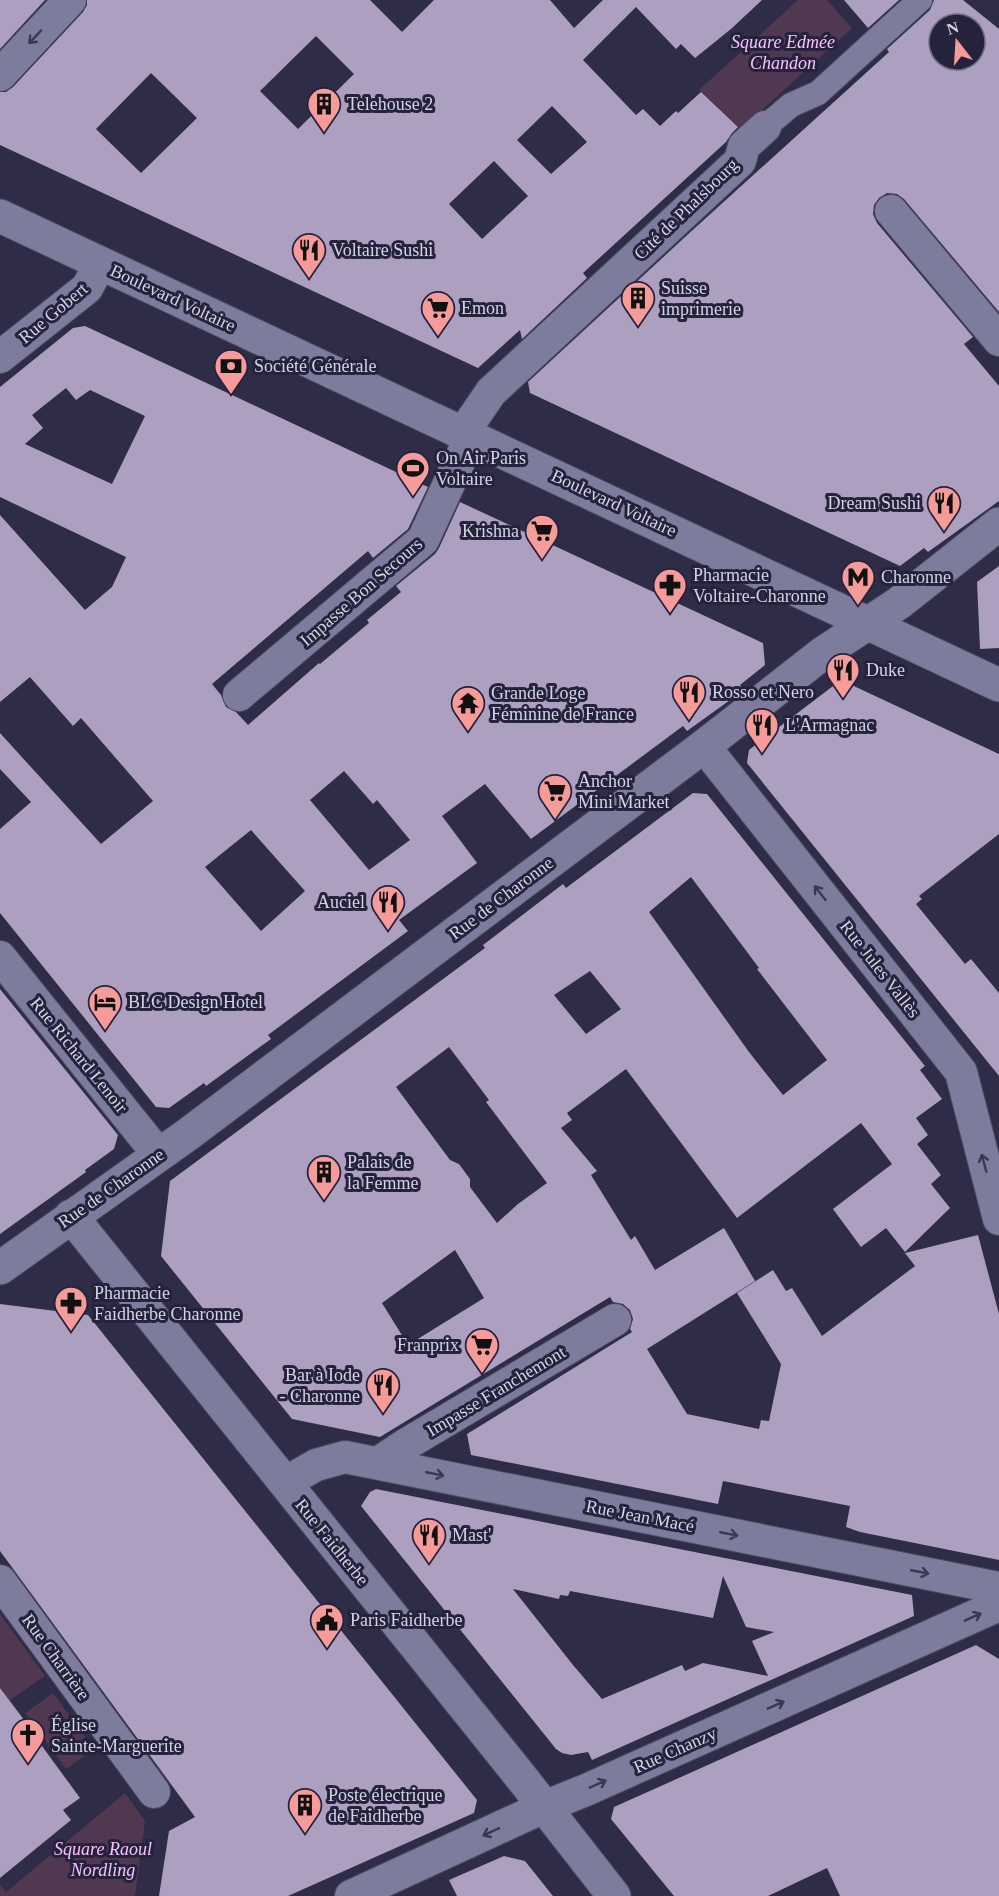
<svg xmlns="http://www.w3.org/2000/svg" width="999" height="1896" font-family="'Times New Roman',serif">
	<rect width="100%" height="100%" fill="#2e2c47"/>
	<path fill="#4f3850" d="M798,0H827L852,28L741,129L699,90Z
		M0,1614L45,1676L9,1701L0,1687Z
		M53,1693L94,1749L66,1769L25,1713Z
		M125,1793L145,1821L135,1896H0V1885L6,1892Z"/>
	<path fill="#ad9fbf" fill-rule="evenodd" d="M0,0H45L0,49Z
		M87,0H370L402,32L434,0H550L574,28L603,0H762L731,29L695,58L681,44L676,49L636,7L583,60L636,115L643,109L660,126L676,111L678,113L701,92L738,127L732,133L726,142L583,273L587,278L522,339L520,330L478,368L0,145V92H6L13,87L83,12L87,5ZM316,36L354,74L298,129L260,91ZM151,73L197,118L141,173L96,129ZM552,106L587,142L551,174L517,140ZM494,161L528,196L482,239L449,204Z
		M844,0H899L868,28Z
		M934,0H963L999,29V312L904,199L897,194L887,193L879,198L874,205L873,214L877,223L973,337L964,344L999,386V501L928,552L924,548L900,566L530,393L528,382L685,237L889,52L887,49L930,10ZM939,24H975V60H939Z
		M85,326L428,487L408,529L373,558L368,551L212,684L221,695L226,707L236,712L248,725L319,663L320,664L369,623L367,620L401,592L396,586L435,554L439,548L460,502L763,643L765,665L740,685L744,690L687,731L683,726L531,839L485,784L442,816L477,863L399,920L408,931L268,1035L271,1039L206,1086L204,1083L169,1108L156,1107L0,913V829L31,802L0,769V733L101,844L153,801L81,718L73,726L30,677L0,702V515L85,610L112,587L126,557L0,497V387L73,328ZM66,388L76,400L90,390L145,416L112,484L25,444L43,428L32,415ZM344,771L373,804L377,800L410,840L369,870L310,800ZM251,830L305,891L261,931L205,867Z
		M999,566V648L980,649L977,582Z
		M841,680L999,754V834L919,896L922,899L916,904L965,964L971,959L999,993V1076L747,763L749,750Z
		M693,793L707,794L925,1066L920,1070L942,1099L916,1118L928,1135L917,1144L941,1175L931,1184L950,1208L905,1252L886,1228L861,1247L833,1209L892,1164L861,1123L737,1218L626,1069L567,1113L572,1120L561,1128L597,1171L591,1175L631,1240L635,1236L655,1270L724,1228L755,1281L647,1349L687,1414L759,1429L761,1420L769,1421L781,1364L737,1293L773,1270L786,1291L792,1288L822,1336L915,1266L905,1253L978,1235L999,1314V1560L860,1532L846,1527L850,1506L723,1481L718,1504L471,1455L467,1434L632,1332L630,1329L633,1319L630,1310L623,1304L613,1302L610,1297L380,1437L292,1419L161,1256L170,1181L485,948L483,945L563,884L566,888ZM691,877L759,968L757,969L827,1060L783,1095L749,1052L649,912ZM590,971L621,1009L586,1034L554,995ZM449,1047L489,1100L486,1102L547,1183L518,1204L497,1223L470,1187V1179L459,1164L450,1160L396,1087ZM455,1250L484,1298L408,1345L382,1303Z
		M0,989L118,1135L114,1149L85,1170L86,1172L0,1234Z
		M0,1304L88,1315L477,1800L474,1813L288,1896H159L169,1831L195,1817L0,1551Z
		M376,1489L912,1595L914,1616L592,1760L588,1752L571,1755L562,1753L556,1749L361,1506L370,1492ZM723,1576L746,1627L774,1632L752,1641L768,1676L703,1663L685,1671L682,1665L602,1699L573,1665L513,1589L559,1599L560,1595L568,1596L570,1591L713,1618Z
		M976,1645L999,1659V1896H840L827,1868L768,1896H674L611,1819L614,1807Z
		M0,1688L40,1741L39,1742L80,1798L63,1810L71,1820L0,1878Z
		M504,1856L525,1861L553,1896H457L449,1880Z"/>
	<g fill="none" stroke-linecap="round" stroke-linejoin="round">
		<defs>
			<path id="pedestrian" d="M765,127L791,105L818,93L920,0"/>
			<path id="minor" d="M0,75L70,0
				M891,211L999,340
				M0,357L87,288L100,264
				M463,433L491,392L740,161L744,146L765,127
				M239,695L423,540L471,436
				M704,746L961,1072L999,1219
				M0,957L158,1154
				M378,1463L405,1445L615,1320
				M285,1483L316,1465L345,1457L999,1588
				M0,1581L154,1792
				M351,1896L544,1807L586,1790L999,1605"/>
			<path id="tertiary" d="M71,1216L525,1782L614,1896
				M0,1268L187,1135L704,746L823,653L899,603L999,524"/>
			<path id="secondary" d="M0,216L999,685"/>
		</defs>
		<use href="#pedestrian" stroke="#4c4a61" stroke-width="26"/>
		<use href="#minor" stroke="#4c4a61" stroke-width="34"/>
		<use href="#tertiary" stroke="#4c4a61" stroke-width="35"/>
		<use href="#secondary" stroke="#4c4a61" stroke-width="35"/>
		<use href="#pedestrian" stroke="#7d7c9c" stroke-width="24"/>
		<use href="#minor" stroke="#7d7c9c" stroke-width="32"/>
		<use href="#tertiary" stroke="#7d7c9c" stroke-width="33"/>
		<use href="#secondary" stroke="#7d7c9c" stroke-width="33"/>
	</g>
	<defs><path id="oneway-shaft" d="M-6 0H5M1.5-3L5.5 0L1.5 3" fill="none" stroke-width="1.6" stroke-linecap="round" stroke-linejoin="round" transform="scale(1.5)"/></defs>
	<g stroke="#3b3854">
		<use href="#oneway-shaft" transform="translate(35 37) rotate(133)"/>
		<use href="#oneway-shaft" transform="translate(820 893) rotate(-128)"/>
		<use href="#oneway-shaft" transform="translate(984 1163) rotate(-105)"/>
		<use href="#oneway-shaft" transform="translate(435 1474) rotate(11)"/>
		<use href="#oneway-shaft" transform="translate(729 1534) rotate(11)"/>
		<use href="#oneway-shaft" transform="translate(920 1572) rotate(11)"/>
		<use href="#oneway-shaft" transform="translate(973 1617) rotate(-24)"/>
		<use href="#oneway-shaft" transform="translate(776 1705) rotate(-24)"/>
		<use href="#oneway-shaft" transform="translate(598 1784) rotate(-24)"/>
		<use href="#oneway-shaft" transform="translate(491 1832) rotate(155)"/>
	</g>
	<defs>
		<symbol id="building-pin" viewBox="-11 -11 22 30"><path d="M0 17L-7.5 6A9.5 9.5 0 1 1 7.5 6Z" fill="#f59b9a" stroke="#25223c"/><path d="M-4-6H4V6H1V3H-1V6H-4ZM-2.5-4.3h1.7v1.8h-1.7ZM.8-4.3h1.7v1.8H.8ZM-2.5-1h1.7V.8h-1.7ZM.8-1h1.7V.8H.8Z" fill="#111"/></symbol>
		<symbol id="restaurant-pin" viewBox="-11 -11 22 30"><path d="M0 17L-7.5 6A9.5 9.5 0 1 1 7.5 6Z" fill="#f59b9a" stroke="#25223c"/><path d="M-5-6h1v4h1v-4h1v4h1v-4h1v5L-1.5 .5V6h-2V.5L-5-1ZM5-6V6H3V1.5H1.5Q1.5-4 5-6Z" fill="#111"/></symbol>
		<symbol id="supermarket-pin" viewBox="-11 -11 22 30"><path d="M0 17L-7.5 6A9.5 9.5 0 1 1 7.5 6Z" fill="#f59b9a" stroke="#25223c"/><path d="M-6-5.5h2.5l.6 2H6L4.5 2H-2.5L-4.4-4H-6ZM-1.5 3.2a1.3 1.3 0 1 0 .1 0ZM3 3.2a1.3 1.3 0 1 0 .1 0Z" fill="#111"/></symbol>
		<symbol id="bank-pin" viewBox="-11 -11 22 30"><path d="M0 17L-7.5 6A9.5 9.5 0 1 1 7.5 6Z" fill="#f59b9a" stroke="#25223c"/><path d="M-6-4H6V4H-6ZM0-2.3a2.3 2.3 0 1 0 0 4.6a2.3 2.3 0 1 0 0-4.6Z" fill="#111"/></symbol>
		<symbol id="stadium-pin" viewBox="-11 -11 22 30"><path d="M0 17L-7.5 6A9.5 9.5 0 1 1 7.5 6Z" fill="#f59b9a" stroke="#25223c"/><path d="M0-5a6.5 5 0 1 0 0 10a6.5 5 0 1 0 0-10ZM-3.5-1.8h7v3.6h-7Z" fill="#111"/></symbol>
		<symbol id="metro-pin" viewBox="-11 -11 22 30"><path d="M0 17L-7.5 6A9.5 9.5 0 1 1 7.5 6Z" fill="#f59b9a" stroke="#25223c"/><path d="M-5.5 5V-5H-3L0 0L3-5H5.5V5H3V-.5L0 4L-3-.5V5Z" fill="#111"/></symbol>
		<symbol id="pharmacy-pin" viewBox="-11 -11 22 30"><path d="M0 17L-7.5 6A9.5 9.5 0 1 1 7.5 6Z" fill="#f59b9a" stroke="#25223c"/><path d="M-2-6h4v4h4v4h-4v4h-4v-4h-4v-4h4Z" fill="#111"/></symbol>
		<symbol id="temple-pin" viewBox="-11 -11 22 30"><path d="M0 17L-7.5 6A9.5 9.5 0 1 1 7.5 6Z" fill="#f59b9a" stroke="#25223c"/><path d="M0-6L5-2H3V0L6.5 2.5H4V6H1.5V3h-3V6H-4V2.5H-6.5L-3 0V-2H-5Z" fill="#111"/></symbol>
		<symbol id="hotel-pin" viewBox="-11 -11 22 30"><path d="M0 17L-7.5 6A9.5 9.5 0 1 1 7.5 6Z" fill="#f59b9a" stroke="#25223c"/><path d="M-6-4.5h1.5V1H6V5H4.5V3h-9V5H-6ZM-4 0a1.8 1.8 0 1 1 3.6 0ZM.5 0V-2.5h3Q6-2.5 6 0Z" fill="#111"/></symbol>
		<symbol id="civic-pin" viewBox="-11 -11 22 30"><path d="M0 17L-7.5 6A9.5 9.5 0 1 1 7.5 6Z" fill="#f59b9a" stroke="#25223c"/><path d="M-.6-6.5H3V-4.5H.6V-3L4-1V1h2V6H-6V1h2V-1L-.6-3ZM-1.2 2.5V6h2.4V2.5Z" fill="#111"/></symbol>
		<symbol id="church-pin" viewBox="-11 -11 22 30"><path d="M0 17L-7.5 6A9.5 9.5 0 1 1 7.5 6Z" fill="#f59b9a" stroke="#25223c"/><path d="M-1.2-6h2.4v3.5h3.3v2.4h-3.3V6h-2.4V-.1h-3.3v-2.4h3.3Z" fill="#111"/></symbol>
	</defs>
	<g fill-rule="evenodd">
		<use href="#building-pin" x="305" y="85" width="38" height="52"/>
		<use href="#restaurant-pin" x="290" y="231" width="38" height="52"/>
		<use href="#building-pin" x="619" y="279" width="38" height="52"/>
		<use href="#supermarket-pin" x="419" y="289" width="38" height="52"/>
		<use href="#bank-pin" x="212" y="347" width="38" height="52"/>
		<use href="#stadium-pin" x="394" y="449" width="38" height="52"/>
		<use href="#restaurant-pin" x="925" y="484" width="38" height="52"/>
		<use href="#supermarket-pin" x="523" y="512" width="38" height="52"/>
		<use href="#metro-pin" x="839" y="558" width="38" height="52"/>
		<use href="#pharmacy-pin" x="651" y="566" width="38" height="52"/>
		<use href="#restaurant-pin" x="824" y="651" width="38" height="52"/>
		<use href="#restaurant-pin" x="670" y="673" width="38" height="52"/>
		<use href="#temple-pin" x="449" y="684" width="38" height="52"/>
		<use href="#restaurant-pin" x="743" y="706" width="38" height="52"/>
		<use href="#supermarket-pin" x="536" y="772" width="38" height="52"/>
		<use href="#restaurant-pin" x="369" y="883" width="38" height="52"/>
		<use href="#hotel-pin" x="86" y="983" width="38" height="52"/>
		<use href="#building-pin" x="305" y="1153" width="38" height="52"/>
		<use href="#pharmacy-pin" x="52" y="1284" width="38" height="52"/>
		<use href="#supermarket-pin" x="463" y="1326" width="38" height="52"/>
		<use href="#restaurant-pin" x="364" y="1366" width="38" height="52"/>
		<use href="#restaurant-pin" x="410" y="1516" width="38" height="52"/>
		<use href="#civic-pin" x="308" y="1601" width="38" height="52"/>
		<use href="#church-pin" x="9" y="1716" width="38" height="52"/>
		<use href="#building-pin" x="286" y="1786" width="38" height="52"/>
	</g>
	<g text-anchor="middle" stroke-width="6" stroke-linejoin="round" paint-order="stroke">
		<g font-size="18" font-style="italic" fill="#f8c1fc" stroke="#25223c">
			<text x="783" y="48">Square Edmée<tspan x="783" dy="21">Chandon</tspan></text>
			<text x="103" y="1855">Square Raoul<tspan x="103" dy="21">Nordling</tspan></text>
		</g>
		<g font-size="18" fill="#d4d4e5" stroke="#25223c" text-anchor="start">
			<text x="347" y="110">Telehouse 2</text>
			<text x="332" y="256">Voltaire Sushi</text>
			<text x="661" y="294">Suisse<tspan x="661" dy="21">imprimerie</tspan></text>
			<text x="461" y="314">Emon</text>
			<text x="254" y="372">Société Générale</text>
			<text x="436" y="464">On Air Paris<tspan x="436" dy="21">Voltaire</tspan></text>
			<text x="921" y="509" text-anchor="end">Dream Sushi</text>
			<text x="519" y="537" text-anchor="end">Krishna</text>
			<text x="693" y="581">Pharmacie<tspan x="693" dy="21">Voltaire-Charonne</tspan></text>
			<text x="881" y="583">Charonne</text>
			<text x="866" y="676">Duke</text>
			<text x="712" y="698">Rosso et Nero</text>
			<text x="491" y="699">Grande Loge<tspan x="491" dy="21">Féminine de France</tspan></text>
			<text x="785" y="731">L'Armagnac</text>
			<text x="578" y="787">Anchor<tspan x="578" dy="21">Mini Market</tspan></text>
			<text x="365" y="908" text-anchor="end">Auciel</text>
			<text x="128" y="1008">BLC Design Hotel</text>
			<text x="347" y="1168">Palais de<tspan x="347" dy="21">la Femme</tspan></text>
			<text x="94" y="1299">Pharmacie<tspan x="94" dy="21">Faidherbe Charonne</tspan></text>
			<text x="459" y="1351" text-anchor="end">Franprix</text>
			<text x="360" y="1381" text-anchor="end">Bar à Iode<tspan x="360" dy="21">- Charonne</tspan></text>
			<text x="452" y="1541">Mast'</text>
			<text x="350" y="1626">Paris Faidherbe</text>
			<text x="51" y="1731">Église<tspan x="51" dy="21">Sainte-Marguerite</tspan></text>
			<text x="328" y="1801">Poste électrique<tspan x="328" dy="21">de Faidherbe</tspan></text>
		</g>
		<g font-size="18" fill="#d4d4e5" stroke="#25223c">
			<text transform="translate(686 209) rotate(-44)" y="6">Cité de Phalsbourg</text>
			<text transform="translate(173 298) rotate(25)" y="6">Boulevard Voltaire</text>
			<text transform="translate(53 313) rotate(-40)" y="6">Rue Gobert</text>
			<text transform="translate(614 503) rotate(25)" y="6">Boulevard Voltaire</text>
			<text transform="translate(361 592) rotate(-41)" y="6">Impasse Bon Secours</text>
			<text transform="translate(501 898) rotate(-37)" y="6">Rue de Charonne</text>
			<text transform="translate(880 969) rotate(52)" y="6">Rue Jules Vallès</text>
			<text transform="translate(79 1055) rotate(51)" y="6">Rue Richard Lenoir</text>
			<text transform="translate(111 1188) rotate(-35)" y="6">Rue de Charonne</text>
			<text transform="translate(496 1391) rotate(-31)" y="6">Impasse Franchemont</text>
			<text transform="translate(640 1516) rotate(11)" y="6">Rue Jean Macé</text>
			<text transform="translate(332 1542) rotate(51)" y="6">Rue Faidherbe</text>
			<text transform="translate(56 1657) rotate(54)" y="6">Rue Charrière</text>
			<text transform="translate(675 1750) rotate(-24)" y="6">Rue Chanzy</text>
		</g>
	</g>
	<g transform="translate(957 42) rotate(343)"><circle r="28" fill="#25223c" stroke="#6b6980" stroke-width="1.5"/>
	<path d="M0-4.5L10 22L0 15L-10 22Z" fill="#f59b9a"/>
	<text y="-9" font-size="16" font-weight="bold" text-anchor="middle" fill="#d4d4e5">N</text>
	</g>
</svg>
